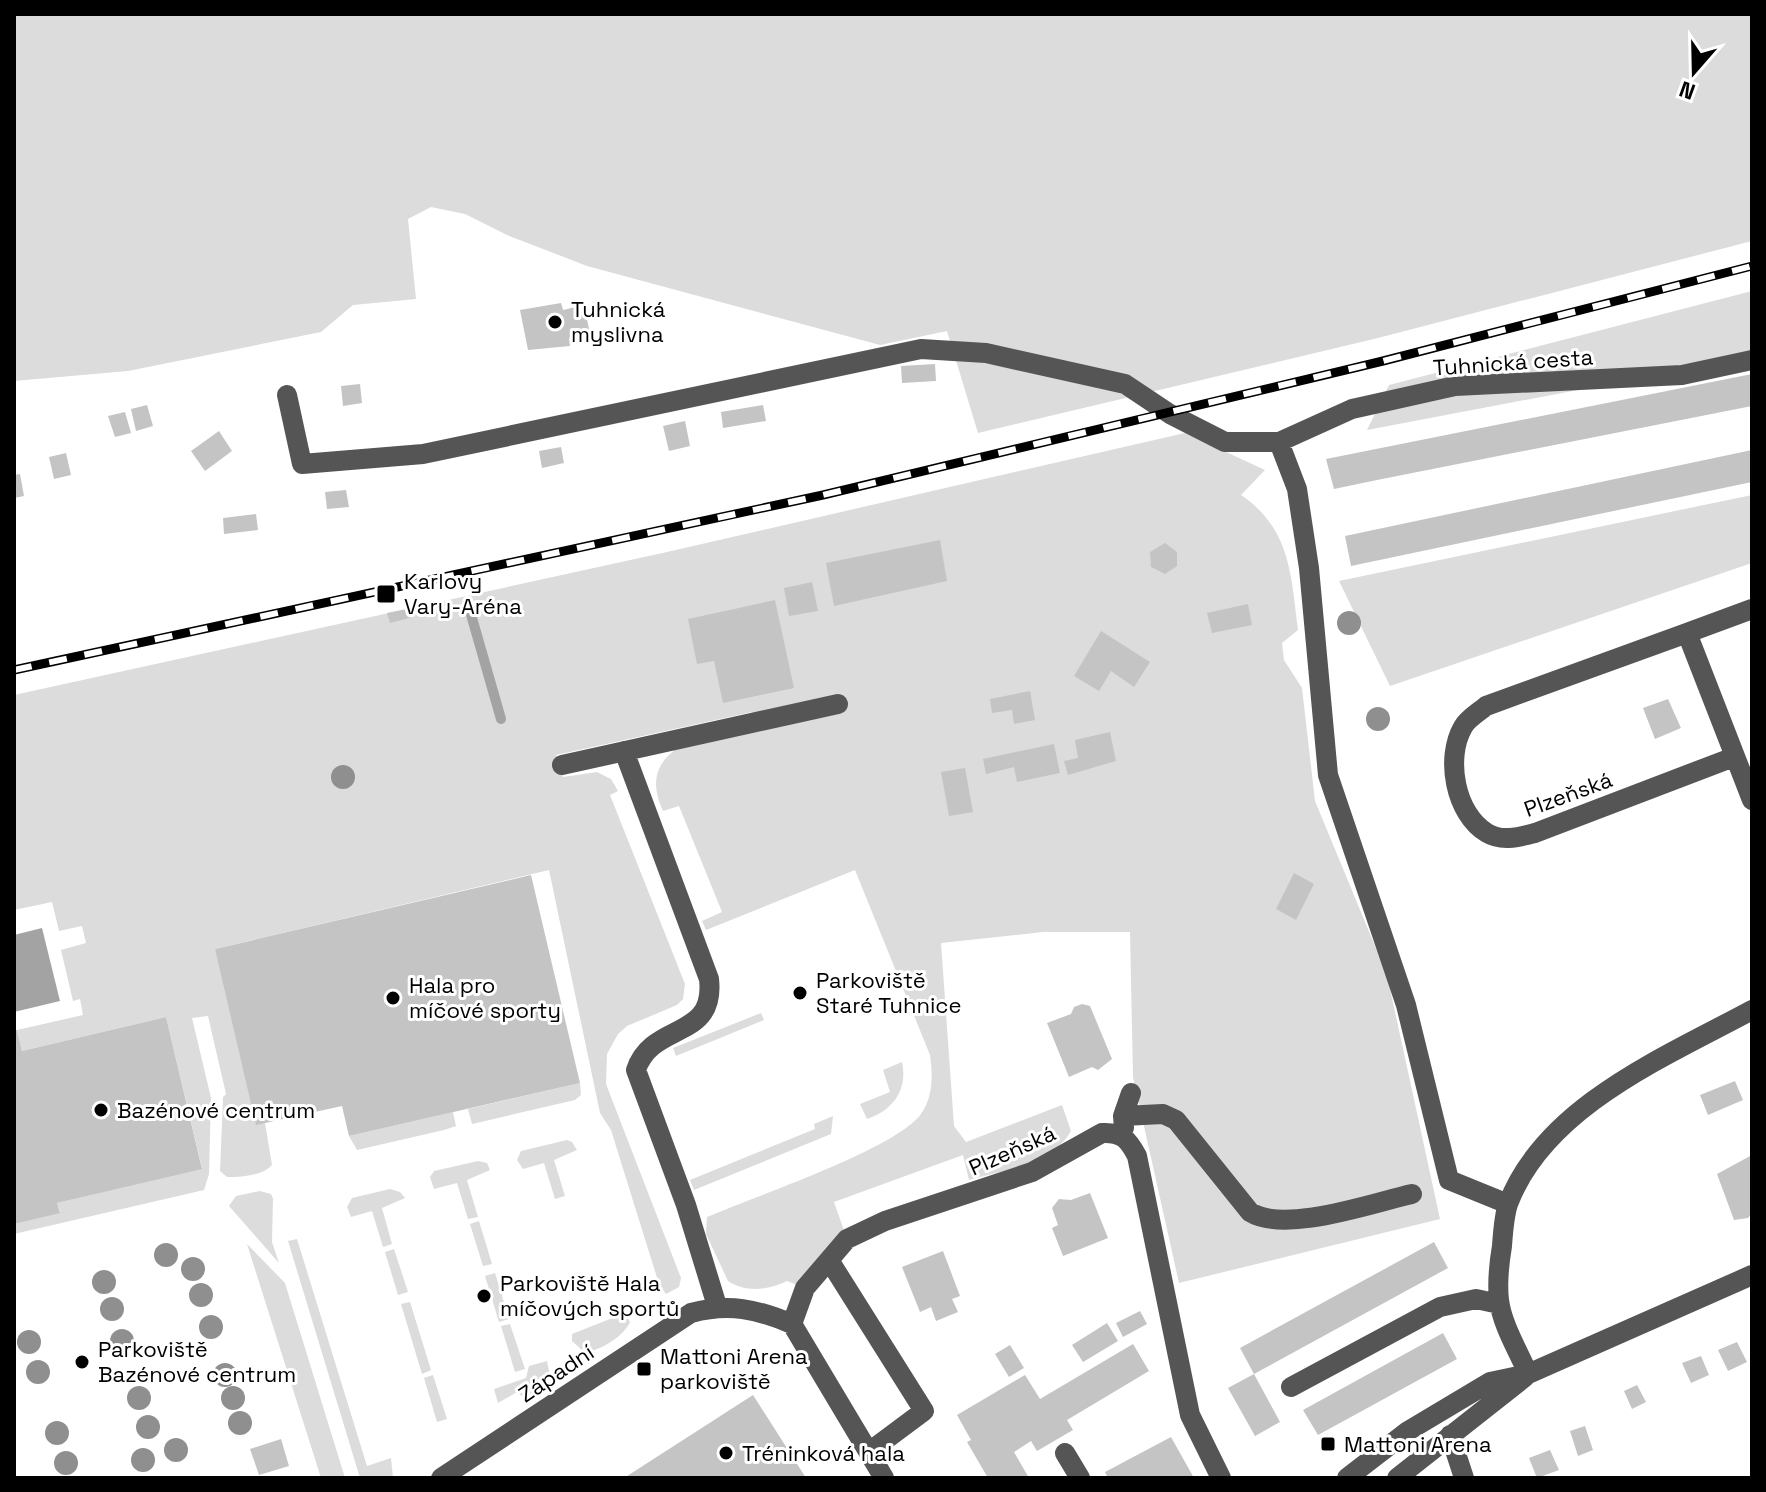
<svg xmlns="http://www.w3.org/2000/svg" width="1766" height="1492" font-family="'Space Grotesk',sans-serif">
	<rect width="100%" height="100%" fill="#fff"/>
	<path fill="#dcdcdc" d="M14,14H1752V241L1378,338L978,433L947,331L880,345L587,266L507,235L465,214L431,207L408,219L416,299L353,305L321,332L128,371L14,381Z
		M1752,291V357L1367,430L1389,385Z
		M1185,433L1265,470L1241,495C1291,529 1291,576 1298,630L1282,643L1284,660L1302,688L1315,801L1387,975L1440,1219L1179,1283L1133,1077L1130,932H1043L941,943L954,1126L966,1142L1062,1105L1071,1131C1053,1164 1002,1171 969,1180L963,1155L834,1202L847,1239L805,1288L787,1281C769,1290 746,1293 728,1281L706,1234L707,1217C753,1197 896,1149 921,1114C933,1097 933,1075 930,1055L855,870L706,930L702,921L722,912L679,806L663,811C632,744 713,737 752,712L556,755L563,777L597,772L611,779L618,791L610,795L685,984L683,999L677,1005L627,1026L618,1034L607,1054L606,1084L681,1278L679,1287L666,1294L659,1284L611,1130L600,1113L549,870L215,949L265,1123L272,1165C262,1176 242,1177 227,1177L220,1171L223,1097L226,1094L208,1016L192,1018L211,1098L209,1174L204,1190L14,1234V1224L60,1212L57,1203L202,1168L166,1017L22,1051L17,1030L83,1015L80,999L73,1001L61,950L86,943L82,926L59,931L52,902L14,910V695L667,552Z
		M1752,495V563L1390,686L1339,581Z
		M761,1013L764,1020L676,1056L673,1048Z
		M902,1062C908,1090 893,1110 867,1119L860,1104L890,1092L883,1070Z
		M580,1083L581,1095L575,1100L472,1124L468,1109Z
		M453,1112L456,1126L444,1130L357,1150L349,1136Z
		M833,1116L831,1134L694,1190L690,1180L815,1129L814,1124Z
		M567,1140L572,1142L577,1150L554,1160L565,1196L555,1199L544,1163L523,1169L517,1160L521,1151Z
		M478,1161L487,1163L490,1170L467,1180L478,1217L468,1219L457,1183L434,1189L430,1177L434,1171Z
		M390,1189L400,1192L405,1198L382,1208L392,1244L383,1247L372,1211L351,1217L347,1207L352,1198Z
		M260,1191L271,1194L273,1199L272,1242L279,1263L229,1206L236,1196Z
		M479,1221L492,1264L483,1266L470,1224Z
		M297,1239L367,1466L391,1458L393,1478H360L288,1241Z
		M247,1244L285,1283L345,1478H321Z
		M394,1249L408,1292L398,1295L385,1252Z
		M495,1273L509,1319L499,1322L485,1276Z
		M410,1302L431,1370L422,1374L401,1304Z
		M625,1313L630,1322C624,1336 599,1352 584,1352L572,1341V1334Z
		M510,1324L525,1369L515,1372L501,1326Z
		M547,1361L550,1376L545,1385L524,1398L517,1392L498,1403L494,1389L526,1378L529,1366Z
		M433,1375L447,1419L437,1422L424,1378Z"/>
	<path fill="#a3a3a3" d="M42,928L60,1001L14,1012V935Z"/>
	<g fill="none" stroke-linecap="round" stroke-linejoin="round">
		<path stroke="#a3a3a3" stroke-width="10" d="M470,611L501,719"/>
	</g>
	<path fill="#c4c4c4" d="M561,303L563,310L584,305L590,334L569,338L570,346L528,350L520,310Z
		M935,364L936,381L902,383L901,366Z
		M1752,374V406L1377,480L1334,489L1326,459Z
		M360,384L362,403L343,406L341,386Z
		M147,405L153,426L136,431L131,409Z
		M763,405L766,421L723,428L721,412Z
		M125,412L131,433L115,437L108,416Z
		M685,421L690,446L669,451L663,426Z
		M219,431L232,451L205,471L191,451Z
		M561,447L564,463L542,468L539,451Z
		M1752,450V482L1351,566L1345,536Z
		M66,453L71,475L54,479L49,457Z
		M20,474L24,496L14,498V475Z
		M346,490L349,507L327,509L325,492Z
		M256,514L258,530L224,534L223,518Z
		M940,540L947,581L834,606L826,563Z
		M1165,543L1177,552V566L1165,574L1151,567L1150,552Z
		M812,582L818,611L789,616L784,588Z
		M775,600L794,688L723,703L714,661L697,664L688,619Z
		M1248,604L1252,625L1212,633L1207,613Z
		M407,609L409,618L390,623L387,613Z
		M1101,631L1150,662L1134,687L1111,671L1099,691L1074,676Z
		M1030,691L1035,720L1014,724L1012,710L992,713L990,699Z
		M1668,699L1681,728L1655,739L1643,708Z
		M1110,732L1116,761L1068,775L1064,761L1078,758L1075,740Z
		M1054,744L1060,773L1017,782L1014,767L986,774L983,759Z
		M965,768L973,812L949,816L941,772Z
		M1294,873L1314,884L1296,920L1276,909Z
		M531,875L580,1083L349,1136L342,1106L256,1125L215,949Z
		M1082,1004L1090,1006L1112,1059L1098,1070L1092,1067L1069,1077L1047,1023L1071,1014L1074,1007Z
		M166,1017L202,1169L57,1203L60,1213L14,1224V1031L17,1030L22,1051Z
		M1735,1081L1743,1100L1708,1115L1700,1095Z
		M1752,1155V1213L1748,1218L1734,1220L1717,1174Z
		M1090,1193L1108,1238L1063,1256L1052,1228L1058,1225L1052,1208L1059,1199L1071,1200Z
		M1434,1242L1448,1268L1254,1374L1240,1348Z
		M943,1251L960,1296L952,1299L958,1312L936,1321L931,1307L920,1312L902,1267Z
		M1140,1311L1147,1324L1123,1337L1116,1323Z
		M1107,1323L1118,1341L1083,1362L1072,1345Z
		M1443,1333L1457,1359L1318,1435L1303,1410Z
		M1737,1342L1747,1362L1728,1371L1718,1350Z
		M1133,1344L1149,1371L1067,1420L1073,1430L1037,1451L1031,1441L1014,1452L1029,1478H988L967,1442L971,1440L957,1415L1025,1375L1040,1399Z
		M1010,1345L1024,1368L1009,1377L995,1354Z
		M1701,1356L1709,1375L1691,1383L1682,1363Z
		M1254,1374L1280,1422L1255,1436L1228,1388Z
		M1637,1385L1646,1402L1632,1409L1624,1391Z
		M753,1395L806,1478H624Z
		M1585,1426L1593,1450L1578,1456L1570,1431Z
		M1171,1437L1194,1478H1108L1105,1472Z
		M281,1439L289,1466L259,1475L250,1449Z
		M1550,1450L1559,1470L1537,1478L1529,1458Z"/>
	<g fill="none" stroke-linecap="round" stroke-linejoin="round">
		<path stroke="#555" stroke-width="20" d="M287,395L302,464L423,454L921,349L986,353L1125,384L1170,414L1225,442H1279L1352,409L1455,386L1682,375L1752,360
			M1279,442L1297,489L1309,568L1328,775L1406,1005L1449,1180L1508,1204
			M1752,609L1687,633L1752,800
			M1687,633L1486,706C1479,712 1467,719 1463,727C1445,758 1455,814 1487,833C1502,842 1519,837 1535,833L1734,757
			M624,751L709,979C716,1041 652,1021 636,1070L686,1205L717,1306
			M562,765L838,704
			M1123,1116L1163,1114L1176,1120L1250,1212C1285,1234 1372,1203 1412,1194
			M1124,1128L1123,1116L1131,1093
			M829,1260L924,1411L869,1452
			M792,1324L805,1288L847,1239L885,1221L1032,1172L1102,1133C1122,1132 1128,1139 1137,1156L1190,1415L1221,1478
			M792,1324L884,1478
			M1528,1374C1519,1352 1502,1325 1499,1300C1497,1282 1499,1264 1502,1246C1503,1232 1504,1216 1508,1204C1545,1106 1667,1056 1752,1010
			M1291,1387L1440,1307L1476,1299L1499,1304
			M1450,1435L1464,1478
			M1065,1453L1080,1478
			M441,1478L691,1313C729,1303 757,1309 792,1324
			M1347,1478L1408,1431L1490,1382L1528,1374L1752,1275
			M1397,1478L1525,1377"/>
		<defs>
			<path id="rail" d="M14,670L823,495L1383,361L1752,266"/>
		</defs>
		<use href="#rail" stroke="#000" stroke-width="9"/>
		<use href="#rail" stroke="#fff" stroke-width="6" stroke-dasharray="18" stroke-linecap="butt"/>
	</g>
	<g fill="#8f8f8f">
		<circle cx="1349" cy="623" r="12"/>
		<circle cx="1378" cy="719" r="12"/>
		<circle cx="343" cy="777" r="12"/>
		<circle cx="166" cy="1255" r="12"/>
		<circle cx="193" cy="1269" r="12"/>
		<circle cx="104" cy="1282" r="12"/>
		<circle cx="201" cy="1295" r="12"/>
		<circle cx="112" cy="1309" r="12"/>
		<circle cx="211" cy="1327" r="12"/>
		<circle cx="122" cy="1341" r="12"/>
		<circle cx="29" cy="1342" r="12"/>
		<circle cx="38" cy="1372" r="12"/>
		<circle cx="225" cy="1375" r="12"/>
		<circle cx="139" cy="1398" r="12"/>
		<circle cx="233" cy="1398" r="12"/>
		<circle cx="240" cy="1423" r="12"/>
		<circle cx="148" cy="1427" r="12"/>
		<circle cx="57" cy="1433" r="12"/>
		<circle cx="176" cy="1450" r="12"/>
		<circle cx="143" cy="1460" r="12"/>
		<circle cx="66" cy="1463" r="12"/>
	</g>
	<g fill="#000" stroke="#fff" stroke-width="3">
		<circle cx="555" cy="322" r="8"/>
		<rect x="376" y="584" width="20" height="20" rx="4"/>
		<circle cx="800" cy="993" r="8"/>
		<circle cx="393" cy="998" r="8"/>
		<circle cx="101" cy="1110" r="8"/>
		<circle cx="484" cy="1296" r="8"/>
		<circle cx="82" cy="1362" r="8"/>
		<rect x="636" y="1361" width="16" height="16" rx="4"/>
		<rect x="1320" y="1436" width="16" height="16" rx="4"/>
		<circle cx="726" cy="1453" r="8"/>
	</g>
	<g text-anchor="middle" stroke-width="6" stroke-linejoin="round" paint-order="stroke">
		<g font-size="22" fill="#000" stroke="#fff" text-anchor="start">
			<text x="571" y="317">Tuhnická<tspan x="571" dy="25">myslivna</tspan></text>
			<text x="404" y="589">Karlovy<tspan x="404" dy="25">Vary-Aréna</tspan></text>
			<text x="816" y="988">Parkoviště<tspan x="816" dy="25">Staré Tuhnice</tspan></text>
			<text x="409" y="993">Hala pro<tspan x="409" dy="25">míčové sporty</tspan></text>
			<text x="117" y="1118">Bazénové centrum</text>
			<text x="500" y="1291">Parkoviště Hala<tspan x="500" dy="25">míčových sportů</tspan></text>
			<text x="98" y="1357">Parkoviště<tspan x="98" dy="25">Bazénové centrum</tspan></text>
			<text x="660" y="1364">Mattoni Arena<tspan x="660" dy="25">parkoviště</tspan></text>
			<text x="1344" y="1452">Mattoni Arena</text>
			<text x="742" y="1461">Tréninková hala</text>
		</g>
		<g font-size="22" fill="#000" stroke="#fff">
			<text transform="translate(1513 362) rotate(-4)" y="8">Tuhnická cesta</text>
			<text transform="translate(1568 794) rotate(-20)" y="8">Plzeňská</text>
			<text transform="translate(1012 1150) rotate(-24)" y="8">Plzeňská</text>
			<text transform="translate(556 1373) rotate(-34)" y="8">Západní</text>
		</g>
	</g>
	<rect width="1766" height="1492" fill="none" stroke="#000000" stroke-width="32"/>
	<g transform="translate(1694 72) rotate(200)" stroke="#ffffff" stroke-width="6" paint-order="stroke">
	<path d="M0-6L14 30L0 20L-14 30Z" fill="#000000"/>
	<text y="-12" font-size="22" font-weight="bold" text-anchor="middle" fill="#000000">N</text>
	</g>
</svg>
